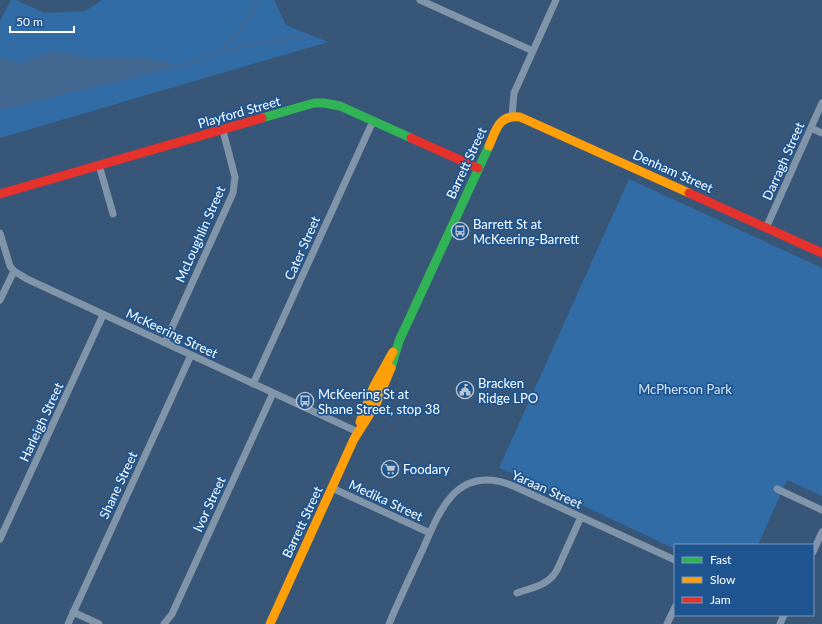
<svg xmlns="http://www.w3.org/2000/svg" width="822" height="624" font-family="Lato,sans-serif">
	<rect width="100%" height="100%" fill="#385677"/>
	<path fill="#326ca7" d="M11,0H16L45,13L85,11L102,0H274L286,25L328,42L0,138V21Z
		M629,179L822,268V496L787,480L758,545H675V549L529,480L499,468Z"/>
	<path fill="#426892" d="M49,51L88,57H140L182,66L0,110V59L4,58L21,63Z"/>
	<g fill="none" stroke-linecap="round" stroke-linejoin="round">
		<path stroke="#426892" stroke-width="2.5" d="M221,51L248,19L257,0
			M182,66L221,51L305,36"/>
		<path stroke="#8095aa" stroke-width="7" d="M420,0L533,51
			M512,116L514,93L556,0
			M811,128L822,133
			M99,165L113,214
			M766,228L822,103
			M0,233L10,266L14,271L27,279L358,432
			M0,300L14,271
			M165,343L233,193L235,177L223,131
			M253,384L373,121
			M332,488L430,533
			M777,489L822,510
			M0,539L103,315
			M813,552L822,532
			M517,593C533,587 548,586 557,570L581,517
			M73,612L99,624
			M68,624L191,355
			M164,624L172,614L273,393
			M389,624C399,600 411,575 422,551C437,518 451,473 497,481C505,482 513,486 520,489L675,560
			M667,624L675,607
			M780,624L784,615"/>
		<path stroke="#30b455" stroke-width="9" d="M262,118L314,103H324L340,106L411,138
			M391,368L399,341L489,146"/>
		<path stroke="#ff9f0a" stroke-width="9" d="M489,146C496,130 499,114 520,117L689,193
			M360,422L374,386L393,352
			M270,624L354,439L376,404L391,368"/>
		<path stroke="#e5322d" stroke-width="9" d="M411,138L478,168
			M689,193L822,253
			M0,194L262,118"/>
	</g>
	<defs>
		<symbol id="bus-ring" viewBox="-11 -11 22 22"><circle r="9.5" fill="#1e5591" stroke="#b9c4cf" stroke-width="1.5"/><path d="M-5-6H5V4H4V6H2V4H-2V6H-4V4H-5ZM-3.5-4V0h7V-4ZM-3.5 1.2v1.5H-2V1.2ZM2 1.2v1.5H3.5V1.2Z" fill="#b9c4cf"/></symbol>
		<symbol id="civic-ring" viewBox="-11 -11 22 22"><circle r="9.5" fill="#1e5591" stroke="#b9c4cf" stroke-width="1.5"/><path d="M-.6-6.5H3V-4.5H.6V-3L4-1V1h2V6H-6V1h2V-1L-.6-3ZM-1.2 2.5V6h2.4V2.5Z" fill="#b9c4cf"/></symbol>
		<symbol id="supermarket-ring" viewBox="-11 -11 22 22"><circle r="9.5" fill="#1e5591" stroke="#b9c4cf" stroke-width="1.5"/><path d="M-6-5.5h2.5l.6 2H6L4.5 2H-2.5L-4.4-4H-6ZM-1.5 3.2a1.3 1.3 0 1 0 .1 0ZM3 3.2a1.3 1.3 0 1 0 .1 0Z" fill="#b9c4cf"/></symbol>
	</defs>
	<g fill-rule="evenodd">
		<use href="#bus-ring" x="450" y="221" width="20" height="20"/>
		<use href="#civic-ring" x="455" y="380" width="20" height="20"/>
		<use href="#bus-ring" x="295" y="391" width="20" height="20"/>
		<use href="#supermarket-ring" x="380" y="459" width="20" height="20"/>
	</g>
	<g text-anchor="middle" stroke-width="3.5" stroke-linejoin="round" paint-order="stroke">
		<g font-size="13" fill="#fff" stroke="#1e5591">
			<text transform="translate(239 112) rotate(-16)" y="5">Playford Street</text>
			<text transform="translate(783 161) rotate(-66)" y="5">Darragh Street</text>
			<text transform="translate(466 163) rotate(-65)" y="5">Barrett Street</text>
			<text transform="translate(673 171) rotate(24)" y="5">Denham Street</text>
			<text transform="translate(200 234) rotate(-66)" y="5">McLoughlin Street</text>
			<text transform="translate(302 248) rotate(-66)" y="5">Cater Street</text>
			<text transform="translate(172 333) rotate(25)" y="5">McKeering Street</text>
			<text transform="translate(41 422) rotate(-65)" y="5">Harleigh Street</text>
			<text transform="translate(118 485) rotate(-65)" y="5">Shane Street</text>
			<text transform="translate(547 489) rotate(24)" y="5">Yaraan Street</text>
			<text transform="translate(386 500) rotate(25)" y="5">Medika Street</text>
			<text transform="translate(209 504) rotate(-65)" y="5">Ivor Street</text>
			<text transform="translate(302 522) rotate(-65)" y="5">Barrett Street</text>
		</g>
		<g font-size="13" fill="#fff" stroke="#1e5591" text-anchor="start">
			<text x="473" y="229">Barrett St at<tspan x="473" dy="15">McKeering-Barrett</tspan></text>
			<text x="478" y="388">Bracken<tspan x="478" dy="15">Ridge LPO</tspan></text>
			<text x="318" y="399">McKeering St at<tspan x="318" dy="15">Shane Street, stop 38</tspan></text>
			<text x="403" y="474">Foodary</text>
		</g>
		<g font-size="13" fill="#d5e7fa" stroke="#1e5591">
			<text x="685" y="394">McPherson Park</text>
		</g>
	</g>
	<rect x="674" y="544" width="140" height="72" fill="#1e5591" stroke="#7899bd"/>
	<rect x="682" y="557" width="20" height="6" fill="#30b455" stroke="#7899bd"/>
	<text x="710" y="564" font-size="12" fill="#ffffff">Fast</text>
	<rect x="682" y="577" width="20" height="6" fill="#ff9f0a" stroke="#7899bd"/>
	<text x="710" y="584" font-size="12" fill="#ffffff">Slow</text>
	<rect x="682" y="597" width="20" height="6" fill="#e5322d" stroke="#7899bd"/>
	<text x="710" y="604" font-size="12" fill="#ffffff">Jam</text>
	<path d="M10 26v6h64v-6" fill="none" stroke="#ffffff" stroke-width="2"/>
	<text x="16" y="26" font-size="12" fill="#ffffff" stroke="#1e5591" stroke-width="3" paint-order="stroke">50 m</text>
</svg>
